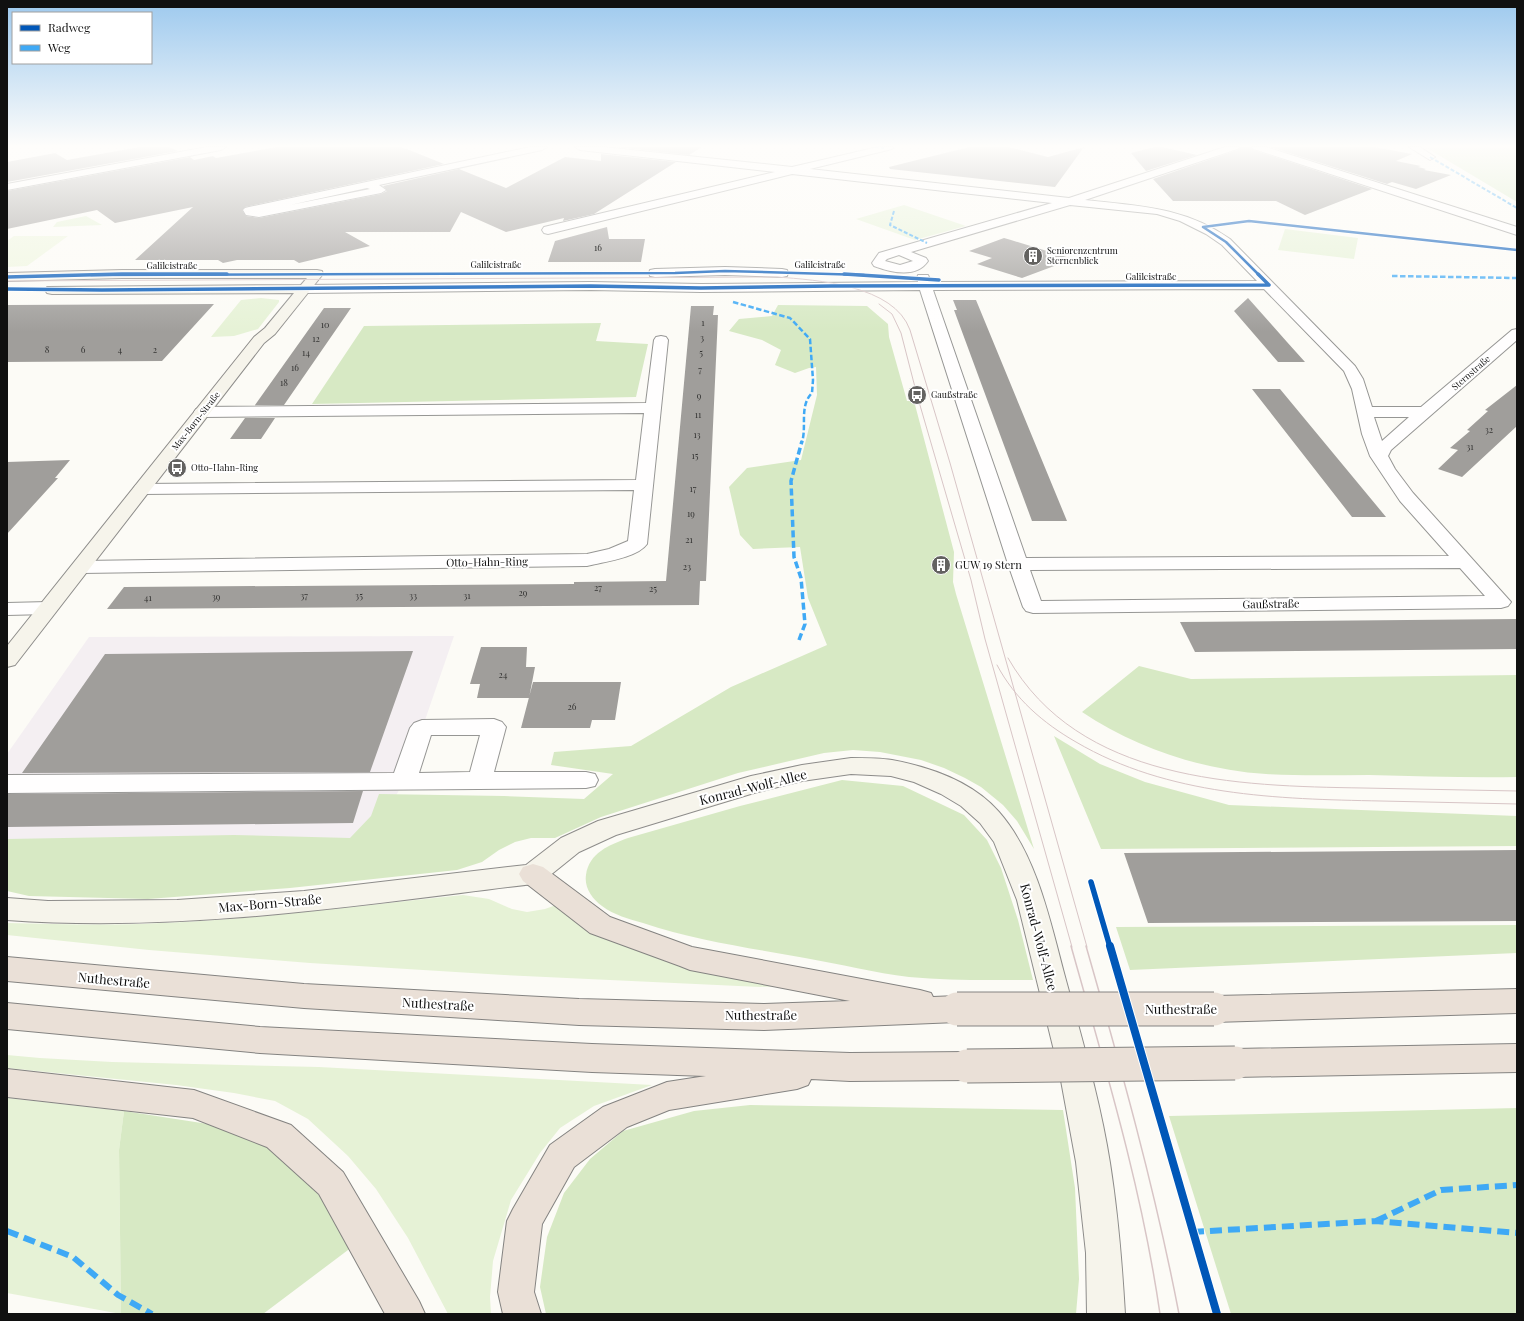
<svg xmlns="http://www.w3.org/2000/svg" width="1524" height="1321" font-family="'Playfair Display',serif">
	<rect width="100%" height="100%" fill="#fcfbf6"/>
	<path fill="#f4eff2" d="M454,636L404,781L368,847H7V754L89,637Z"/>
	<path fill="#e6f2d6" d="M904,205L966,226L915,240L856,219Z
		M86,216L102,225L53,227L57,222Z
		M1285,229L1358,238L1354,259L1278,250Z
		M261,298L279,300V302L258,329L234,336L211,337L241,300Z
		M463,895L489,899L512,909L527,912L545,909L556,905L782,986L760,987L504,975L310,963L149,950L7,935V923C58,924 110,926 161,923C262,919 363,905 463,895Z
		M7,1055L40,1058L112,1062L319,1067L652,1085L594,1106L560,1128L540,1153L511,1200L493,1261L490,1297L491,1314H448L408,1238L376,1189L348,1156L308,1119L275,1101L234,1093L176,1085L7,1068Z
		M7,1098L124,1111L119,1150L121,1314L7,1293Z"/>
	<path fill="#d7e9c4" d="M1425,147H1517V202Z
		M778,305L867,306L888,324L889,337L907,401H914L954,552L953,582L956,594L1034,849L1017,821L1003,805L981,787L965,778L944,768L921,760L880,752L853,750L824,753L738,773L601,817L555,838H531L515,842L499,850L482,862L457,870L290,888L148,899L29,896L7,891V839L234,835L350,838L371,816L379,794L504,796L584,799L613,774L551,765L554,752L631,746L731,687L827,645L808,598L800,547L753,549L740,535L729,487L747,468L801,460L817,395L816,367L809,368L795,373L775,365L781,350L762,340L729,331L739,319L772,316Z
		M601,323L596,341L648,344L636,397L312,404L364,326Z
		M1139,666L1191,679L1517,675V777C1468,778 1418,776 1369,775C1335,775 1300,776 1266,774C1201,770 1136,748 1082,712Z
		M1054,736L1100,764L1145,782L1229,805L1517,816V846L1101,849Z
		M842,780L903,786L964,815L987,840L1001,868L1018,920L1033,980C991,980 950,981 909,977C875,973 840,964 805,958C751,948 696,941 643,923C629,919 614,915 602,906C592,899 584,887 586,875C589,853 609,845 628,838L740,806Z
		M1517,925V953L1130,970L1116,927Z
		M750,1105L1063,1110L1075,1188L1079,1279L1076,1314H546L540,1287L547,1237L564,1193L590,1159L623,1131L694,1111Z
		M1517,1108V1314H1231L1169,1116Z
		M124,1111L208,1124L255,1139L280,1154L310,1184L340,1223L352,1247L263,1314H121L119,1150Z"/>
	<path fill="#eff6df" d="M14,236H68L27,266L7,267V241Z"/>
	<path fill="#a09e9b" d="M139,147H170L178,151L7,182V162L55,153L67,160Z
		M276,147H402L444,164L245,207L242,210L246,216L259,218L381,194L387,191L383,186L459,169L506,188L565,157L601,161V154L676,162L594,214L563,221L564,218L506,232L461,212L450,232H345L370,246L299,263L294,260H237L223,263L218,260H135L193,207L115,223L97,210L7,229V191L190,157L194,160L213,156L216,158Z
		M614,147H702L689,155Z
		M969,147H1009L1048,157L1084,147L1055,187L890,169L889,167Z
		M1154,147H1163L1197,155L1146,171L1131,153Z
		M1240,147H1251L1254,150L1372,189L1305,215L1276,201H1173L1153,179L1237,150Z
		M1270,147H1375L1412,154L1396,161L1421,166L1418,167L1426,169L1424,170L1451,175L1416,189L1392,182L1387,184Z
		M607,227L609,239H645L641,262H548L555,241Z
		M1004,238L1011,240L1073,259L1022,278L977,264L992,258L969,251Z
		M1248,298L1287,342L1305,362H1278L1234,311Z
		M953,300H976L1067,521H1032L954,310H957Z
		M214,304L162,361L7,362V305Z
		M691,306H714L713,315H718L706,581H700L699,605L107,609L124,587L574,584V582L666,581Z
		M324,308H351L284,405H255Z
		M1517,385V426L1462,477L1438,469L1458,450L1450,448L1470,431L1467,430L1488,411L1485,410Z
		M1252,389H1280L1386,517H1352Z
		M245,418H275L261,439H230Z
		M70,460L55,478H58L7,534V462Z
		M1517,619V649L1195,652L1180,622Z
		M481,647H527L526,667H535L529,698H477L480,684H470Z
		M413,651L370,772L22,773L105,654Z
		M533,682H621L615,720H592L590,728H521Z
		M363,791L353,823L7,827L8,794Z
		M1517,850V921L1148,923L1124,853Z"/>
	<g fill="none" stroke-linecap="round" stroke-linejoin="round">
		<defs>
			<path id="street" d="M207,147H226L221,150L7,190V184Z
				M530,147H547L542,150L379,185L386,190L381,193L259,217L246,215L243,210L245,208L249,207ZM367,188L370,189L290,205Z
				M575,147H603L792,167L878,147H894L892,149L810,169L1069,198L1225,147H1239L1237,149L1085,200C1139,206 1185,207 1230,239L1355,366L1363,379L1372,407H1421L1512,330L1517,329V340L1391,450L1388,456L1395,469L1413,493L1511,602L1508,606L1501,608L1033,613L1026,611L1023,607L1008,564L920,290L701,292L591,290L305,293L300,292L298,289L300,286L305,285L591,282L701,284L918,282L917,278L918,275H928L931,282L1257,281L1222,245L1206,234L1180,221L1157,214L1070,205L911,252L926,258L928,261C916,279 890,272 874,266L872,263L879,253L1052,203L792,174L548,234L544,233L542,230L544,227L775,172L580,150ZM899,255L913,261L900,265L885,261L887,259ZM1264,289L1344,371L1352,389L1362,434L1370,456L1400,501L1449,556L1026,558L933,290ZM1374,417H1409L1382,441ZM1460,568L1485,596L1041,601L1030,570Z
				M1252,147H1266L1517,227V235L1254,149Z
				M1409,147H1420L1435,157L1430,160Z
				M725,267L782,269L787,270L788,273L787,276L782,277L725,275L655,277L650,276L649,273L650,270L655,269Z
				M661,336L666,337L668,340L647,544C637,558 603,562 587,566L82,573L75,571L72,567L75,563L82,561L587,554L609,549L628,541L634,490L142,494L136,493L133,489L136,485L142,484L636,480L644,413L202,417L196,415L194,412L196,409L202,407L646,403L654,340L656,337Z
				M48,602L55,604L58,608L55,612L48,614L7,615V603Z
				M494,719L502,722L506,727L494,772H586L595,774L598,780L595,786L586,788L7,793V775L394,773L410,728L414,723L422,720ZM431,735H480L470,772L419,773Z"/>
			<path id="secondary" d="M122,270H317L322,271L323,274L275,334L264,343L15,665L7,667V646L254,337L265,328L294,293L52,294L47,293L45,290L47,287L301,285L307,278H122L7,281V273Z
				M851,758C864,758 879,758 892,760C930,767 973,782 999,812C1036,854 1050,920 1064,973C1081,1036 1100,1099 1110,1163C1118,1214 1122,1263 1125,1314H1087L1086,1253L1076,1162L1060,1075L1017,900L994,842L980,823L961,806L941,794L914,782L891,776L851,774L802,781L754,793L616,835L579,852L543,881L533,884C359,905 183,933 7,920V898L48,901L177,900L304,891L526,865L561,838L598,821L751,776L802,765Z"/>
			<path id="highway" d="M533,864L543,867L610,917L692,947L920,990L931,993L933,997L957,996L968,1000L972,1009L968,1018L957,1022L764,1030L579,1025L304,1008L7,981V957L304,984L579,999L764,1004L850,1001L690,970L680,966L590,933L523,881L519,874L523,867Z
				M1517,989V1013L1214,1022L1203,1018L1199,1009L1203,1000L1214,996Z
				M7,1003L260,1027L592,1044L850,1053L967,1052L978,1056L983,1066L978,1076L967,1080L850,1081L811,1079L808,1085L797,1089L669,1110L627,1127L574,1167L542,1224L534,1292L541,1314H503L498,1292L507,1221L513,1209L550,1145L603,1107L667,1082L706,1076L592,1072L260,1053L7,1029Z
				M1517,1044V1072L1235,1077L1224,1073L1219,1063L1224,1053L1235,1049Z
				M7,1069L194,1090L291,1125L343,1172L419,1301L425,1314H385L319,1194L267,1147L193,1118L7,1097Z"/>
		</defs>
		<use href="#street" stroke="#969694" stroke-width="2"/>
		<use href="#secondary" stroke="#8d8c8a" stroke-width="2"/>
		<use href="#highway" stroke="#848381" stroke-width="2"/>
		<use href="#street" fill="#fffefe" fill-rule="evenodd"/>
		<use href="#secondary" fill="#f6f4eb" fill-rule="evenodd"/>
		<use href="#highway" fill="#eae0d7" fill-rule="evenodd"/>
		<path stroke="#d8c5c6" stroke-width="1" d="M7,281L777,277C817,280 894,285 910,330L950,463L1087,947
			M879,304L892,314L901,333L917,395L971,580L985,639L1072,947
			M1008,658C1079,782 1237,786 1363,788C1414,789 1466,790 1517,791
			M997,665C1015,699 1043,723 1076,742C1168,796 1277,799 1381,801C1426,802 1472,803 1517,804"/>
		<path stroke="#d8c5c6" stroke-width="1.5" d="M1071,946C1105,1067 1142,1189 1160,1314
			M1086,946C1121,1068 1155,1189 1179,1314"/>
		<defs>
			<path id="highway-bridge" d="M957,1009H1214
				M967,1066L1235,1063"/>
		</defs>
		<use href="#highway-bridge" stroke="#848381" stroke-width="35" stroke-linecap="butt"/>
		<use href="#highway-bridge" stroke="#eae0d7" stroke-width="33"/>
		<path stroke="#3fa9f5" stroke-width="2" stroke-dasharray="4 2" stroke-linecap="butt" d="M875,147L884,148
			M1430,157L1517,208
			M894,211L890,225L927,243"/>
		<path stroke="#3fa9f5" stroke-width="2.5" stroke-dasharray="5.5 2.5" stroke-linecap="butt" d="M1392,276L1517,278
			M733,302L790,318L810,339L813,380L812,393C799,406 807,426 802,442"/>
		<path stroke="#3fa9f5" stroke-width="3.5" stroke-dasharray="7 3.5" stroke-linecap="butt" d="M799,640L805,624L801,578L794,557L791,481L802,441"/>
		<path stroke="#3fa9f5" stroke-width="6" stroke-dasharray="12 6" stroke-linecap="butt" d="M1376,1221L1441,1190L1517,1185
			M7,1231L73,1257L118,1295L152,1314
			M1192,1232L1376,1221L1517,1233"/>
		<defs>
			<path id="cycleway-far3" d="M1203,227L1249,221L1517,250
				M1203,227L1226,242L1259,275
				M91,275L675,273L725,271L864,275"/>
			<path id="cycleway-far2" d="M844,274L939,280
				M1258,274L1269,285
				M7,277L122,274H227
				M7,289L102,290L591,286L701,288L831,286L1269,285"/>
			<path id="cycleway-far1" d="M1091,882L1110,947"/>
			<path id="cycleway" d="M1110,946L1217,1314"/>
		</defs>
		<use href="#cycleway-far3" stroke="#fff" stroke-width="4"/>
		<use href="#cycleway-far2" stroke="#fff" stroke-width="5"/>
		<use href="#cycleway-far1" stroke="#fff" stroke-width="8"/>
		<use href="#cycleway" stroke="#fff" stroke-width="10"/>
		<use href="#cycleway-far3" stroke="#0057b8" stroke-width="2.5"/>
		<use href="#cycleway-far2" stroke="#0057b8" stroke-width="3.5"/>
		<use href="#cycleway-far1" stroke="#0057b8" stroke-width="5.5"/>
		<use href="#cycleway" stroke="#0057b8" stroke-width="8"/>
	</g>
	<linearGradient id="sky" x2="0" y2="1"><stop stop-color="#9dc9ee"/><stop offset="0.44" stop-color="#fefdfb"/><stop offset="1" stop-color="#fefdfb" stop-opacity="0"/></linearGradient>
	<rect width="1524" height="332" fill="url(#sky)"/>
	<defs>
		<symbol id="building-disc" viewBox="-11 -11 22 22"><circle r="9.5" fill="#636260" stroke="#fff"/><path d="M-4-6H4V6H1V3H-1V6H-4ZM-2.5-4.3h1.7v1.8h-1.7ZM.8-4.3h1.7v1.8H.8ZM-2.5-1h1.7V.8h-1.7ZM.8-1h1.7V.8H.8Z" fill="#fff"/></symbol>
		<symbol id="bus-disc" viewBox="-11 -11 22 22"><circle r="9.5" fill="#636260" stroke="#fff"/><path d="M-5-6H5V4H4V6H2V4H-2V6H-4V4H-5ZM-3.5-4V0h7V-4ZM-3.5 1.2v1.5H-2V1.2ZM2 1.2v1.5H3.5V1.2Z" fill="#fff"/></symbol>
	</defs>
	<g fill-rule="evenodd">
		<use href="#building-disc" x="1022" y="245" width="22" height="22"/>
		<use href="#bus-disc" x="906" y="384" width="22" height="22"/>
		<use href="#bus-disc" x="166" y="457" width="22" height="22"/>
		<use href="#building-disc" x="930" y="554" width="22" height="22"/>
	</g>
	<g text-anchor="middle" stroke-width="4" stroke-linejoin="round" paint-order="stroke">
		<g font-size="9" fill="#343433">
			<text x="598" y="251">16</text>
			<text x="703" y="326">1</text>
			<text x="325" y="328">10</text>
			<text x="702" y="341">3</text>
			<text x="316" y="342">12</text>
			<text x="47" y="353">8</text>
			<text x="83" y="353">6</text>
			<text x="120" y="353">4</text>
			<text x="155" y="353">2</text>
			<text x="306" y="356">14</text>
			<text x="701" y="356">5</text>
			<text x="295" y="371">16</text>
			<text x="700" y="373">7</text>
			<text x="284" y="386">18</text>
			<text x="699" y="399">9</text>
			<text x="698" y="418">11</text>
			<text x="1489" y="433">32</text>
			<text x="697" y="438">13</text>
			<text x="1470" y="450">31</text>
			<text x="695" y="459">15</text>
			<text x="693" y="492">17</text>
			<text x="691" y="517">19</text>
			<text x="689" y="543">21</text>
			<text x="687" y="570">23</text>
			<text x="598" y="591">27</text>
			<text x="653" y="592">25</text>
			<text x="523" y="596">29</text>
			<text x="304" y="599">37</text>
			<text x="359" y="599">35</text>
			<text x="413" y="599">33</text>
			<text x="467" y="599">31</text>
			<text x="216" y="600">39</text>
			<text x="148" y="601">41</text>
			<text x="503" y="678">24</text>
			<text x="572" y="710">26</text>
		</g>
		<g font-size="9" fill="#101010" stroke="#fff" text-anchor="start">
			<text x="1047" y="254">Seniorenzentrum<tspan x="1047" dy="10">Sternenblick</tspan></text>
			<text x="931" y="398">Gaußstraße</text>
			<text x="191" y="471">Otto-Hahn-Ring</text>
		</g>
		<g font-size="9" fill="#101010" stroke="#fff">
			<text x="496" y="268">Galileistraße</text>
			<text x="820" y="268">Galileistraße</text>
			<text x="172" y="269">Galileistraße</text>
			<text x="1151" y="280">Galileistraße</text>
			<text transform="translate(1471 373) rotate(-41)" y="3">Sternstraße</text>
			<text transform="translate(196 421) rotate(-52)" y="3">Max-Born-Straße</text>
		</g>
		<g font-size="11" fill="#101010" stroke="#fff">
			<text transform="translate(487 562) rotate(-1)" y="4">Otto-Hahn-Ring</text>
			<text transform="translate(1271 604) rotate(-1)" y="4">Gaußstraße</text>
		</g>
		<g font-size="11" fill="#101010" stroke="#fff" text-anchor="start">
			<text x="955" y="569">GUW 19 Stern</text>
		</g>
		<g font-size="13" fill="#101010" stroke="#fff">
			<text transform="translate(753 787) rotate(-14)" y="5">Konrad-Wolf-Allee</text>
			<text transform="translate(270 903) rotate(-5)" y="5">Max-Born-Straße</text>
			<text transform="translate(1039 937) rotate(75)" y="5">Konrad-Wolf-Allee</text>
			<text transform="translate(114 980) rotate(5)" y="5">Nuthestraße</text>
			<text transform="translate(438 1004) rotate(3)" y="5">Nuthestraße</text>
			<text x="1181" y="1014">Nuthestraße</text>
			<text x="761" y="1020">Nuthestraße</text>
		</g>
	</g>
	<rect width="1524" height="1321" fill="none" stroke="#101010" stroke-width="16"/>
	<rect x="12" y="12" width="140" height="52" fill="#ffffff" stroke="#9f9f9f"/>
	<rect x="20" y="25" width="20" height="6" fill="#0057b8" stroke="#9f9f9f"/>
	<text x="48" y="32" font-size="12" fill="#101010">Radweg</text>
	<rect x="20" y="45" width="20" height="6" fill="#3fa9f5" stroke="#9f9f9f"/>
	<text x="48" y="52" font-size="12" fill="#101010">Weg</text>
</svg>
